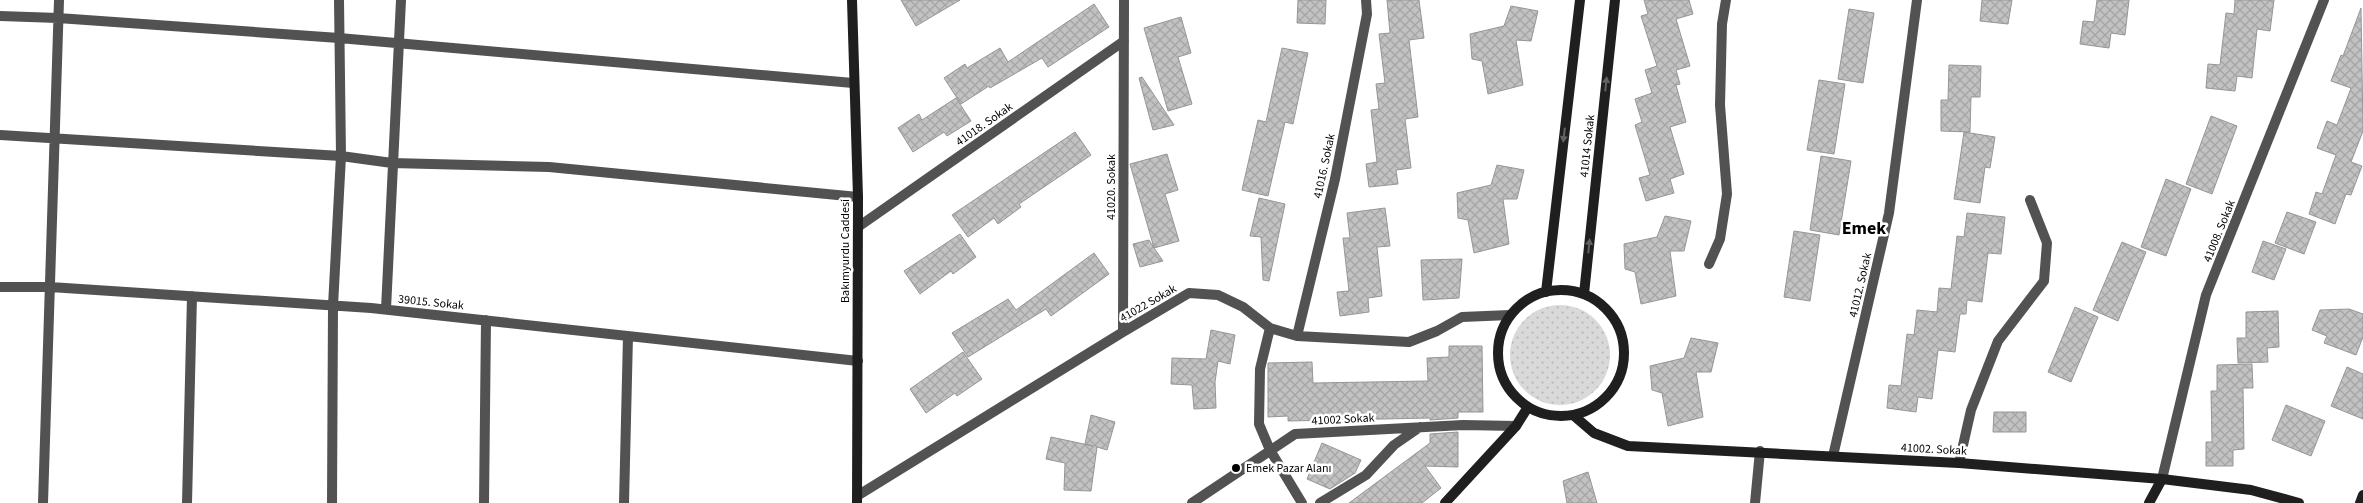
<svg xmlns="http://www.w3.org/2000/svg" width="2363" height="503" font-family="'Source Sans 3',sans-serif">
	<defs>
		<pattern id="grass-dots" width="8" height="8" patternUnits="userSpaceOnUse" patternTransform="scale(1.25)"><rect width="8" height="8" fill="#d9d9d9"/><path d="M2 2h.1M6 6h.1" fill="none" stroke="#b8b8b8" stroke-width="1.8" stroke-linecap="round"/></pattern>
		<pattern id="building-cross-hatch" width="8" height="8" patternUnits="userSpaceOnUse" patternTransform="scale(1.25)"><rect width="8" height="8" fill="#c2c2c2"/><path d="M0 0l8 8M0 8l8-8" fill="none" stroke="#a5a5a5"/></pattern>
	</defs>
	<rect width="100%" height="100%" fill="#fff"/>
	<path fill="url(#grass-dots)" d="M1510 355a50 50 0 1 1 100 0a50 50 0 1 1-100 0Z"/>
	<path fill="url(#building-cross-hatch)" stroke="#969696" d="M901,0H960L916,26Z
		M1298,0H1326L1325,24L1297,23Z
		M1387,0H1419L1424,38L1409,40L1418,117L1405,119L1411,168L1396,170L1398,184L1369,187L1366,164L1377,162L1371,110L1379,109L1376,84L1385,83L1379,34L1390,33Z
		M1644,0H1689L1693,14L1676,19L1690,66L1676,70L1680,84L1676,85L1686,122L1670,127L1684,174L1670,179L1674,193L1646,201L1639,178L1650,175L1635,125L1642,122L1635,99L1652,93L1645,70L1657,66L1641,16L1648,14Z
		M1982,0H2012L2008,24L1980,21Z
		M2097,0H2129L2125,35L2111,33L2109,48L2080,44L2083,21L2094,22Z
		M2235,0H2274L2270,31L2257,29L2252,78L2237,76L2235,91L2206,88L2208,64L2220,65L2226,13L2234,14Z
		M1094,4L1109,27L1048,67L1042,58L990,88L989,86L961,104L944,78L965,64L967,68L1000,48L1008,62Z
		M1511,6L1538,11L1531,41L1516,40L1523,85L1488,94L1482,61L1472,59L1470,34L1504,26Z
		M2361,8L2363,131L2351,162L2362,166L2351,195L2346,194L2335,224L2309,214L2316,192L2322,194L2336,155L2317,148L2327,121L2337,125L2351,88L2331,81L2341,55L2343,56Z
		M1849,9L1874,13L1863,83L1838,79Z
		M1181,17L1191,53L1178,57L1192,104L1168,111L1144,28Z
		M1282,48L1308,53L1293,124L1285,122L1268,196L1242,190L1258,120L1266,122Z
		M1949,65L1981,66L1980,97H1971L1970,132L1941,131V100H1948Z
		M1142,77L1174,125L1153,130L1139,78Z
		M1819,80L1845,84L1834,154L1807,150Z
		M956,98L971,121L947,136L944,132L913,152L898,128L919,114L922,120Z
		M2211,116L2237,126L2212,194L2186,184Z
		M1075,132L1091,155L1019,204L1021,207L998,224L994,218L968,237L952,215Z
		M1964,132L1995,137L1990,168L1985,167L1980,203L1954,199Z
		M1167,154L1178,190L1165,194L1179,241L1154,248L1163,261L1140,267L1133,244L1149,240L1154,248L1130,164Z
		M1821,156L1851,161L1839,235L1810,230Z
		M1497,165L1524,170L1517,199H1503L1509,244L1474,253L1468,220L1458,218L1457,193L1491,185Z
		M2166,179L2191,189L2166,256L2141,247Z
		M1259,198L1285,204L1269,281L1263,280L1261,237L1250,236Z
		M1385,208L1390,246L1377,247L1382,296L1368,298L1369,312L1340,316L1337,292L1349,291L1343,238H1350L1347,213Z
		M2287,212L2316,222L2304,254L2275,243Z
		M1967,213L2005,217L2001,254L1988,253L1982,302L1967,300L1966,314H1960L1955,352L1938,350L1932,399L1918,397L1916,412L1887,408L1889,385L1901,386L1907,334L1914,335L1917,310L1937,312L1939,288L1951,289L1957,236L1964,237Z
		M1665,216L1691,221L1684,251H1670L1676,296L1641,304L1635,272L1625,269L1624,244L1657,237Z
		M1794,231L1820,235L1810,301L1784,297Z
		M960,234L976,257L953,274L951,271L920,294L904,271Z
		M2263,241L2286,249L2274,280L2252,272Z
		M2122,242L2146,252L2118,321L2093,310Z
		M1094,253L1109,274L1051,316L1046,309L968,357L952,333L1008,299L1016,310Z
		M1462,259L1459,298L1423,300L1421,260Z
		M2075,307L2098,317L2071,382L2048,372Z
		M2349,309L2363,314V337L2356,355L2324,343L2327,336L2312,330L2320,310Z
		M2278,311L2279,347L2267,348L2268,362L2238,363L2237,338H2246V312Z
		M1211,330L1235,335L1230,364L1218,361L1215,382L1216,408L1194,409L1192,385L1171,384L1172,358L1206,359Z
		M1691,338L1718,343L1711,372H1696L1703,417L1668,426L1662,393L1652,390L1650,366L1684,358Z
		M1449,346H1482L1483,412H1458V418L1430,420V418L1288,421V416L1268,417V363L1312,362L1313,383L1428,381L1427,358L1449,357Z
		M963,352L982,379L957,396L955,393L926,413L910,389Z
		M2252,364L2253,388H2243L2244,449L2233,450V466H2206V442H2212L2211,391H2217V365Z
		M2347,367L2363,374V419L2331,406Z
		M2286,405L2325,421L2311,456L2272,440Z
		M1994,412H2026V432H1993Z
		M1091,415L1115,422L1107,450L1097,447L1091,491L1064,490L1065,463L1046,459L1051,437L1093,446L1085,444Z
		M1458,432V467L1425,466L1441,488L1422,503H1349L1430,443V434Z
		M1322,443L1361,460L1355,473L1330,489L1307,479Z
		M1588,472L1597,503H1567L1563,481Z"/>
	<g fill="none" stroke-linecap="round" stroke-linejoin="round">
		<path stroke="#525252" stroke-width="10" d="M1709,264L1720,239L1727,194L1720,105L1722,24L1726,0
			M1959,463L1971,410L1998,341L2044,281L2047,243L2030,200"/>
		<path stroke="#525252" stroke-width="10" d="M0,16L58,18L339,38L853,83
			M0,135L341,156L392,163L549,167L858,197
			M858,227L1124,41
			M0,287H50L371,308L858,361
			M386,309L401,0
			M1270,328L1260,369L1259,424L1270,450L1302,503
			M1123,332L1124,0
			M1297,336L1335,179L1367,14L1366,0
			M1833,456L1889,213L1917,0
			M2162,479L2206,295L2324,0
			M857,496L1123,332L1189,293L1218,295L1243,307L1270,328L1297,336L1409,342L1437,331L1462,317L1510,315
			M43,503L59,0
			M187,503L192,296
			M332,503L333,306L341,156L339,0
			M484,503L486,320
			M624,503L628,336
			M1192,503L1295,434L1463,425L1516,426
			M1320,503L1366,475L1394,445L1420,427
			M1755,503L1760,451"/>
		<path stroke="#1f1f1f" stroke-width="10" d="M852,0L858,197L857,503
			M1498 353a63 63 0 1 1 126 0a63 63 0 1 1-126 0Z
			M1546,292L1580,0
			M1584,294L1615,0
			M1573,415L1594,433L1628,446L1959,463L2162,479L2251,490L2299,503
			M1445,503L1516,426L1528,407
			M2149,503L2162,479
			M2360,503L2363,495"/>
	</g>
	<defs><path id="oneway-solid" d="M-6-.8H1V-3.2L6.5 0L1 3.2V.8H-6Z" transform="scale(1.25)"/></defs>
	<g fill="#626262">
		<use href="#oneway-solid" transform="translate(1606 84) rotate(-84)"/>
		<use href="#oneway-solid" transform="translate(1564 135) rotate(97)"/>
		<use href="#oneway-solid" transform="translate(1589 246) rotate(-84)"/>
	</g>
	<circle fill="#000" stroke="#fff" stroke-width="2" cx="1236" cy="468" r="5"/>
	<g text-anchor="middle" stroke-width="5" stroke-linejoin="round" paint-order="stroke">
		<g font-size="12" fill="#000" stroke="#fff">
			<text transform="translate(984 124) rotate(-35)" y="4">41018. Sokak</text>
			<text transform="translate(1587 146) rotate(-84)" y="4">41014 Sokak</text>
			<text transform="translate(1324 166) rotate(-78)" y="4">41016. Sokak</text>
			<text transform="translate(1111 187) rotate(-90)" y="4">41020. Sokak</text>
			<text transform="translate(2219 231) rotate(-68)" y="4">41008. Sokak</text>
			<text transform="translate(845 251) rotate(-90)" y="4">Bakımyurdu Caddesi</text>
			<text transform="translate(1860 285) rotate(-77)" y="4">41012. Sokak</text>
			<text transform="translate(431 302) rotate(6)" y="4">39015. Sokak</text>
			<text transform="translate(1148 303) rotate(-30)" y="4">41022 Sokak</text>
			<text transform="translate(1343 419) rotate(-3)" y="4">41002 Sokak</text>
			<text transform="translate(1934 449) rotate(3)" y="4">41002. Sokak</text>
		</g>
		<g font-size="12" fill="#000" stroke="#fff" text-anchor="start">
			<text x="1246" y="472">Emek Pazar Alanı</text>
		</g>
		<g font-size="18" font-weight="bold" fill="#000" stroke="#fff">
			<text x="1864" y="234">Emek</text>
		</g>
	</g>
</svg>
